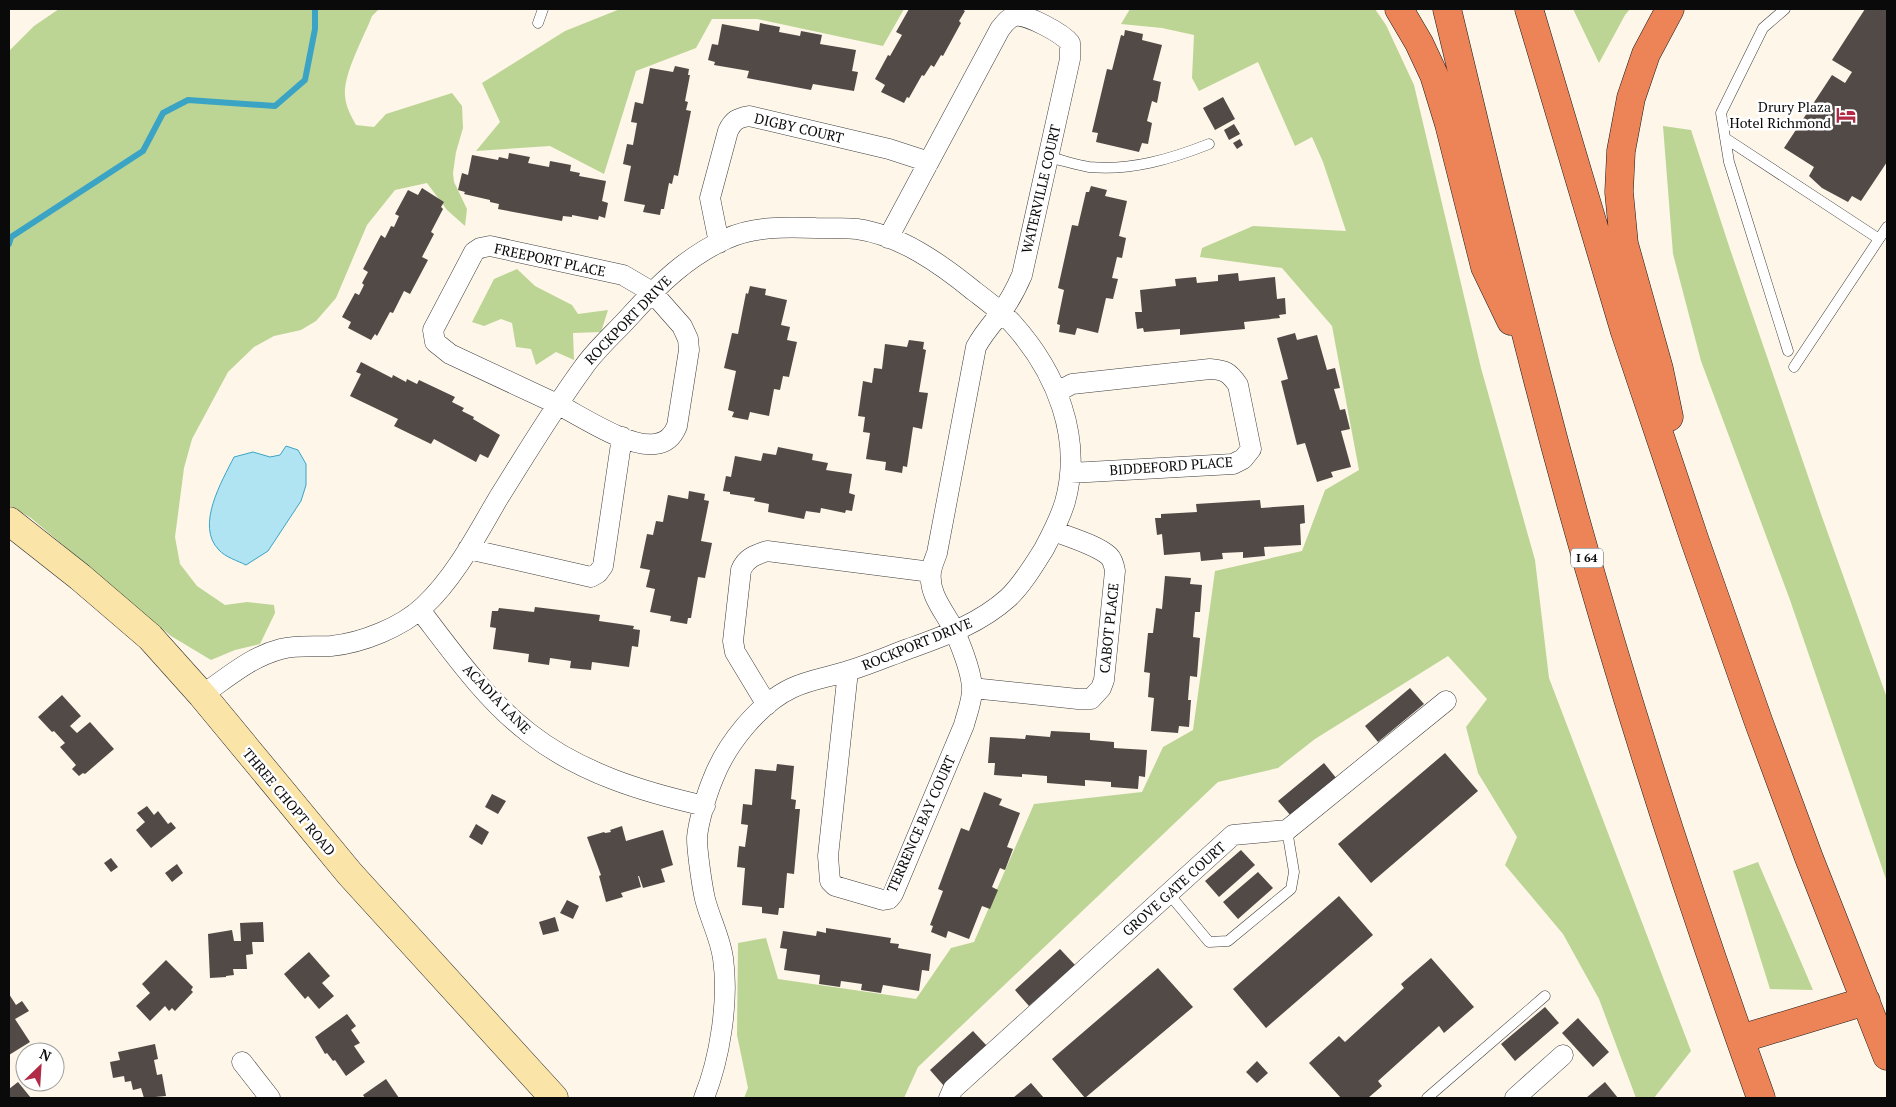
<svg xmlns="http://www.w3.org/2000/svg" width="1896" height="1107" font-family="'PT Serif',serif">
	<rect width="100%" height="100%" fill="#fef6e8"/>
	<path fill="#bcd595" d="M59,9H379L372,16C364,37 343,74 345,96C346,107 351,116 356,125L374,127L386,114L452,93L462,106L463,128L456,152L453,173L454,182L467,209L465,226L447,210L427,183L395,190L367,225L336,298L316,321L301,330L274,336L254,347L228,372L192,439L184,468L175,537L180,564L197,586L225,605L247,602L274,605L275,613L260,644L235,650L211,660L171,636L31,518L9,505V51L34,26Z
		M620,9H904L883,46L757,19H712L696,48L636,71L604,174L550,146L476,151L500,122L482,83L565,31Z
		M1130,9H1375L1386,25L1414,85L1481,368L1535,560L1549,678L1691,1051L1654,1098H1636L1599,999L1563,934L1505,865L1517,837L1478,773L1466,727L1487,699L1448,656L1315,739L1278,768L1218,782L918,1067L904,1098H744L748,1088L737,1035L738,943L766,938L778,979L916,999L951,948L974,942L1034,804L1142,792L1163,747L1193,730L1215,571L1302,551L1325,490L1359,470L1332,326L1282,268L1200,257L1202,248L1253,226L1346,231L1323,162L1312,137L1295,146L1258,62L1199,91L1192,78L1194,35L1162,28L1121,24Z
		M1573,9H1630L1625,15L1599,63Z
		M1663,126L1691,130L1730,249L1821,514L1887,698V882L1790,600L1701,361L1673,254Z
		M517,269L535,286L572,305L578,314L608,310L601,332L573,333L574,360L556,352L536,365L531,349L516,347L512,323L501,319L484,326L472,322L494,279Z
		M1758,862L1813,990L1770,989L1733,871Z"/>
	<path fill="#b0e4f2" stroke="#3ba4c5" d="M286,446L298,450L306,464V485L301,501L268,551L246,565C238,561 225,557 219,550C195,526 222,481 234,457L253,452L270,457L280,455Z"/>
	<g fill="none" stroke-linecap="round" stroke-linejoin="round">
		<path stroke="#3ba4c5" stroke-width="6" d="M9,244L11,237L143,151L163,113L188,100L275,106L305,80L315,29V9"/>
	</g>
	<path fill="#524a47" d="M909,9H962L965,11L959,21L961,23L943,56L941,55L934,67L931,65L924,76L922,75L909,98L907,97L904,103L881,92L885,85L875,79L888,55L890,56L902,35L896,32Z
		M1865,9H1887V162L1861,201L1852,196L1848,202L1822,188L1809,176L1814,167L1784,148L1832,75L1845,83L1852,72L1832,60Z
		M760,23L780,27L779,32L800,36L801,31L822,35L820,44L856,50L852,71L858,72L854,91L813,84L811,90L747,78L749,71L714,65L715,62L708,60L712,44L718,45L722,24L759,31Z
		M1125,30L1143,34L1142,40L1162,45L1153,80L1161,82L1157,103L1152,101L1147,121L1152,123L1148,144L1142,143L1139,152L1096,142L1098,133L1092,132L1107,69L1112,70L1121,35L1124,36Z
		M675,66L689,69L688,75H690L685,101L688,102L686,110L691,111L678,176L674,175L672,184L669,183L664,209H661L660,215L643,212L645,205L624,201L631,166L623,164L627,144L633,145L637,123L631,122L635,102L643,104L650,68L673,72Z
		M1223,97L1235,119L1215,130L1203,108Z
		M1234,124L1240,134L1229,140L1224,130Z
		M1240,139L1243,145L1237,149L1233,143Z
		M509,153L530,157L528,163L549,167L550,161L571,165L570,171L580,173L579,176L606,181L602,201L608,203L605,218L599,216L598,220L572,215V217L563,216L562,221L498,209L499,204L490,202V200L464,194L465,192L458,190L462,173L468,175L472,155L498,160L499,157L508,159Z
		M1091,186L1107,190L1105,196L1127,201L1119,236L1126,238L1122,258L1117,257L1112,278L1118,279L1113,299L1106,298L1098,333L1077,328L1075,335L1059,332L1060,325L1057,324L1064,290L1058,288L1072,225L1078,226L1086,192H1089Z
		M422,188L444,202L441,207L443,209L431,232L434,234L422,257L428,260L410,294L404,291L393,313L390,312L377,336L375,334L371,340L348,328L351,322L342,317L355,293L359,295L364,285L362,283L368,272L363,269L381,235L385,238L391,226L394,227L399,216L395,214L408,190L418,195Z
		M1238,273L1239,281L1275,277L1277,299L1285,298L1286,314L1279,315L1280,318L1244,322L1245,329L1180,335V329L1144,332L1143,328L1137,329L1135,312H1142L1140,290L1176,286L1175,279L1196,277L1197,283L1218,281V275Z
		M750,286L766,289L765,295L787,300L781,325L790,327L787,340L797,342L789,377L783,376L780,390L774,389L769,416L750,412L748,420L732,417L734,412L728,410L736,371L724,368L732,333L738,334L746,293L748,294Z
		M1295,333L1297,340L1317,335L1327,370L1335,368L1340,388L1334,389L1340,410L1345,409L1350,429L1341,431L1351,467L1331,472L1333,477L1317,482L1305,443L1297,445L1281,381L1288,379L1277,338Z
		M909,340L924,342L923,349L926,350L919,392L928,393L922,429L913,427L907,467L903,466L902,473L885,470L886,462L866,459L870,433L863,432L865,417L858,416L863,381L872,383L874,368L882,369L885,344L907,347Z
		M361,362L392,378L393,375L406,382L407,379L417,384L419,380L455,397L452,402L464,408L462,411L474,417L473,419L500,435L488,458L480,454L476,462L434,439L431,444L394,426L398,419L350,396L361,374L356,372Z
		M778,447L813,454L812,460L828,463L826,470L852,474L849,493L855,495L852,511L846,510L845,513L821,508L820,513L806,511L804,519L768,512L769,504L754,501L755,498L730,494V492L723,491L726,476L731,477L735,456L761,461L763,453L776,455Z
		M689,491L705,494L704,500L709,501L701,541L712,543L705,578L698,577L691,618H688L687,624L670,621L671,616L650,612L655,589L646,587L650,570L640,568L647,534L653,535L656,521L663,522L668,495L688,499Z
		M1260,500L1261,508L1304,505L1305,523L1300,524L1301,545L1264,547L1265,556L1243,558V552L1222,553L1223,559L1201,561L1200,552L1164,555L1162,534L1157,535L1155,518H1161V514L1197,512L1196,504Z
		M1165,576L1191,578L1190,584L1202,585L1200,612H1195L1193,637L1200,638L1197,677L1190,676L1188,700H1191L1189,727L1179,726L1178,733L1151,731L1154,698L1148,697L1150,673L1144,672L1148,633H1153L1156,608L1162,609Z
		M535,607L600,615L599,621L634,626L633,629L640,630L638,647L632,646L629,667L592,662L591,670L570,668L571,661L550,658L549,665L528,662L529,654L493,649L496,628L490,627L492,611H498L499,608L534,612Z
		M1410,688L1424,704L1378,742L1365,726Z
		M62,695L81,716L70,726L77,733L90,722L114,749L85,774L83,773L79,776L72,769L76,765L60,747L65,743L54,731L52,732L38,717Z
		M1051,731L1090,733V740L1114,742V748L1147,750L1145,777L1139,776L1138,789L1111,787V782L1085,780V786L1047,783V776L1022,774V777L994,775L995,763H988L990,737L1025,739L1026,735L1050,737Z
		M1445,753L1478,791L1371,883L1338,844Z
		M1324,763L1337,779L1291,816L1278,801Z
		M777,764L794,766L791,799L796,800L795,809H800L794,874L787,873L784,908H779L778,915L762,913V907L742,905L745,868L737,867L739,846L745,847L748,825L741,824L743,804L752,805L755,769L776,771Z
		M984,792L1002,799L999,805L1020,813L1007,847L1013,849L1005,870L1000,868L992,887L998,890L990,909L982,906L969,939L948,931L946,938L931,932L933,926L930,925L943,891L938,889L961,828L969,831Z
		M492,794L506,801L498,814L485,807Z
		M147,806L154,815L158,811L168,824L171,822L176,828L151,848L136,830L145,822L137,813Z
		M476,824L489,832L482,845L469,837Z
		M622,826L626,841L663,830L673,865L661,869L665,882L643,888L639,876H638L641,887L621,893L623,897L606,902L599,876L601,875L587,837L604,832L605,833L611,832L610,830Z
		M1241,850L1255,865L1219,897L1205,881Z
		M111,858L118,867L111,872L104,863Z
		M177,864L183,873L172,882L165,873Z
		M1258,872L1273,888L1238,919L1223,902Z
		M1339,896L1373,935L1266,1028L1233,989Z
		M567,900L579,906L573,919L560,913Z
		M555,917L559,931L543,935L539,922Z
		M263,922L264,942H252L253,954L246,955L247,969H233L234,975L226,976V977L210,978L208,934L232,930L234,941H241L240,923Z
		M826,928L891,938L890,943L899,944L898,948L931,954L929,971L922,970L919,991L883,985L881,993L861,990L862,984L841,981L840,987L819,984L820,975L784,970L787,949L780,948L783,931L816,936L817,931L826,933Z
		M1060,949L1075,965L1029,1006L1015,990Z
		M309,952L330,976L322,983L334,996L319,1009L308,996L305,999L284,974Z
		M1431,958L1474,1007L1444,1033L1439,1026L1378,1081L1382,1086L1368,1098H1341L1309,1063L1339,1036L1345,1042L1404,988L1401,984Z
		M166,960L193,987L191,990L193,992L175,1011L172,1008L169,1011L165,1006L150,1021L136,1006L150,993L142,984Z
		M1158,968L1193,1007L1085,1098L1052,1059Z
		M9,994L16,1005L22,1001L29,1011L15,1019L30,1042L9,1055Z
		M1545,1007L1559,1023L1515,1061L1501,1044Z
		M347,1014L356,1026L351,1030L360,1043L354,1046L365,1062L346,1076L335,1060L333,1061L327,1053L325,1054L315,1037Z
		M1578,1018L1609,1052L1593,1067L1562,1033Z
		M973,1031L987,1046L944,1086L930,1070Z
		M155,1044L158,1059L154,1060L157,1075L162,1074L166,1096L144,1098L141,1088L133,1090L131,1081L125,1082L124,1076L113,1078L110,1062L120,1060L118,1052Z
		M1257,1061L1268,1073L1257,1083L1246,1072Z
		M386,1079L399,1098H365L363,1095Z
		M18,1082L31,1098H9V1089Z
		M1605,1082L1618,1098H1586Z
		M1031,1083L1044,1098H1013Z"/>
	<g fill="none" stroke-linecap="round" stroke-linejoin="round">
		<defs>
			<path id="lane" d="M1785,9L1763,28L1721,113L1729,162L1788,351
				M538,23L543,9
				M1725,138L1879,239
				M1048,157C1062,160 1076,165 1089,167C1131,171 1171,159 1209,144
				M1794,367L1887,227
				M1169,894L1209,942L1228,941L1291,889L1294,872L1287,830
				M1427,1098L1545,996"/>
			<path id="street" d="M719,243L710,198L728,131C733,120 738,118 749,116L889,149L929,162
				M490,246L623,275L652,292L682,326L688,339L689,350L677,426C673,436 666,443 655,444C628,448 581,416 557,404C521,387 485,370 450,354L435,342L433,330L474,252L480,248Z
				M1057,392L1072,384L1210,369C1225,370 1229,372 1238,385L1251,449L1243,459L1233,464L1070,473
				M468,549L591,577L598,573L603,566L622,437
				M420,610C453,653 486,700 529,733C580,773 643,792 705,806
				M848,671L828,856L830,881L835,886L883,900L889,899L893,894L964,725C967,713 973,699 972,687C971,672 961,646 955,632C946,613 928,595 931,572C932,565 935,559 937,553L976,347C983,334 991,325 1000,314C1009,302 1016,289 1022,275L1070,59V43C1062,33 1027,14 1015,16C1008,18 1005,23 1000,29L888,238
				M972,688L1078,699H1091L1101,688L1104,680L1115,571C1114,565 1113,560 1109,556C1097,545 1069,537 1054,531
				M202,695C227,678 250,657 281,649C297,645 314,647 331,646C362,643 402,627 424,606C456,576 477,534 499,497C526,454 553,409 583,368C596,349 615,333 631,315C658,285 688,256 726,239C753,226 787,227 816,228C830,228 844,228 857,229C900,235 941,264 974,291C987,301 1001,311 1013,324C1056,372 1083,437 1065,502C1060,519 1052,534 1044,549C1034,565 1022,585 1008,598C979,624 944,636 908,649C889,656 870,664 851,670C831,677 811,679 792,688C758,704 726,745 713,779C707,793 698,823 697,838C697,851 702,886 705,899C710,919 720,937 723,958C729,1001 720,1058 704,1098
				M767,705L735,652L733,641L741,570C746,558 755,555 767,551L931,572
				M242,1062L270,1098
				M949,1098L953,1089L1233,835L1287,830L1446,701
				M1515,1098L1563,1055"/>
			<path id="secondary" d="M9,521L80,577L150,637L202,695L350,874L554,1098"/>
			<path id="highway" d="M1399,9L1419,43L1434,75L1449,124L1485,267L1511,321
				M1447,9C1476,129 1504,249 1535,369C1598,615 1675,859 1761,1098
				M1529,9L1625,332L1695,541L1759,723L1809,858L1887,1056
				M1669,417L1659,369L1624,244L1619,192L1621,151L1631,98L1646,54L1670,9
				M1740,1039L1866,1001"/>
		</defs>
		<use href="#lane" stroke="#3d3d3d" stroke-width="11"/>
		<use href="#street" stroke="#3d3d3d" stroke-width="21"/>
		<use href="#secondary" stroke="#2c2c2c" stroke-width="29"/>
		<use href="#highway" stroke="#1b1b1b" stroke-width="29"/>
		<use href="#lane" stroke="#fff" stroke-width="10"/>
		<use href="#street" stroke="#fff" stroke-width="20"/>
		<use href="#secondary" stroke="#fbe4a7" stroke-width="28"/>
		<use href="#highway" stroke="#ec8458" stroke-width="28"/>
	</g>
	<defs>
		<symbol id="hotel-bare" viewBox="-9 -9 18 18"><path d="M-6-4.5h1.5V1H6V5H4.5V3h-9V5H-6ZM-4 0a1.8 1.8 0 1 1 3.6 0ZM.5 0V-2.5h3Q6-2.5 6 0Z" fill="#b12b47" stroke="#fff" stroke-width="2.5" paint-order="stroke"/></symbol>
	</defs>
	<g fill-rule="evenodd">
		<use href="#hotel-bare" x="1832" y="101" width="28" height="28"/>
	</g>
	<g text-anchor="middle" stroke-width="5" stroke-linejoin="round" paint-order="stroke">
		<rect fill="#fff" stroke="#545454" stroke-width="1" x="1571" y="548.5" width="32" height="19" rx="4"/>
		<g font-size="12" font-weight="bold" fill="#0a0a0a">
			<text x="1587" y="562">I 64</text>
		</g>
		<g font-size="14" fill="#0a0a0a" stroke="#fff" text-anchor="end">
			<text x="1831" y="112">Drury Plaza<tspan x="1831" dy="16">Hotel Richmond</tspan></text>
		</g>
		<g font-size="14" fill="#0a0a0a" stroke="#fff">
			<text transform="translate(799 128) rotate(13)" y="5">DIGBY COURT</text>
			<text transform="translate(1041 189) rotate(-77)" y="5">WATERVILLE COURT</text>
			<text transform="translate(550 260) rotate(12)" y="5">FREEPORT PLACE</text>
			<text transform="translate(628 320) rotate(-46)" y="5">ROCKPORT DRIVE</text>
			<text transform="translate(1171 466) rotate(-4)" y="5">BIDDEFORD PLACE</text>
			<text transform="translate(1109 628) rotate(-84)" y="5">CABOT PLACE</text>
			<text transform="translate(917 644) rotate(-22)" y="5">ROCKPORT DRIVE</text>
			<text transform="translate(497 699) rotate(46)" y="5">ACADIA LANE</text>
			<text transform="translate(289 802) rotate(50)" y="5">THREE CHOPT ROAD</text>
			<text transform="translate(921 824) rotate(-66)" y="5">TERRENCE BAY COURT</text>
			<text transform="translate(1174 889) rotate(-42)" y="5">GROVE GATE COURT</text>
		</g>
	</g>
	<rect width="1896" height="1107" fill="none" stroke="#0a0a0a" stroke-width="20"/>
	<g transform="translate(40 1067) rotate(25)"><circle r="24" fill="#ffffff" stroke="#9d9d9d"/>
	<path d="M0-4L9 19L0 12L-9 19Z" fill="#b12b47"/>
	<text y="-8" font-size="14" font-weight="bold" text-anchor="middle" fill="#0a0a0a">N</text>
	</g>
</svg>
